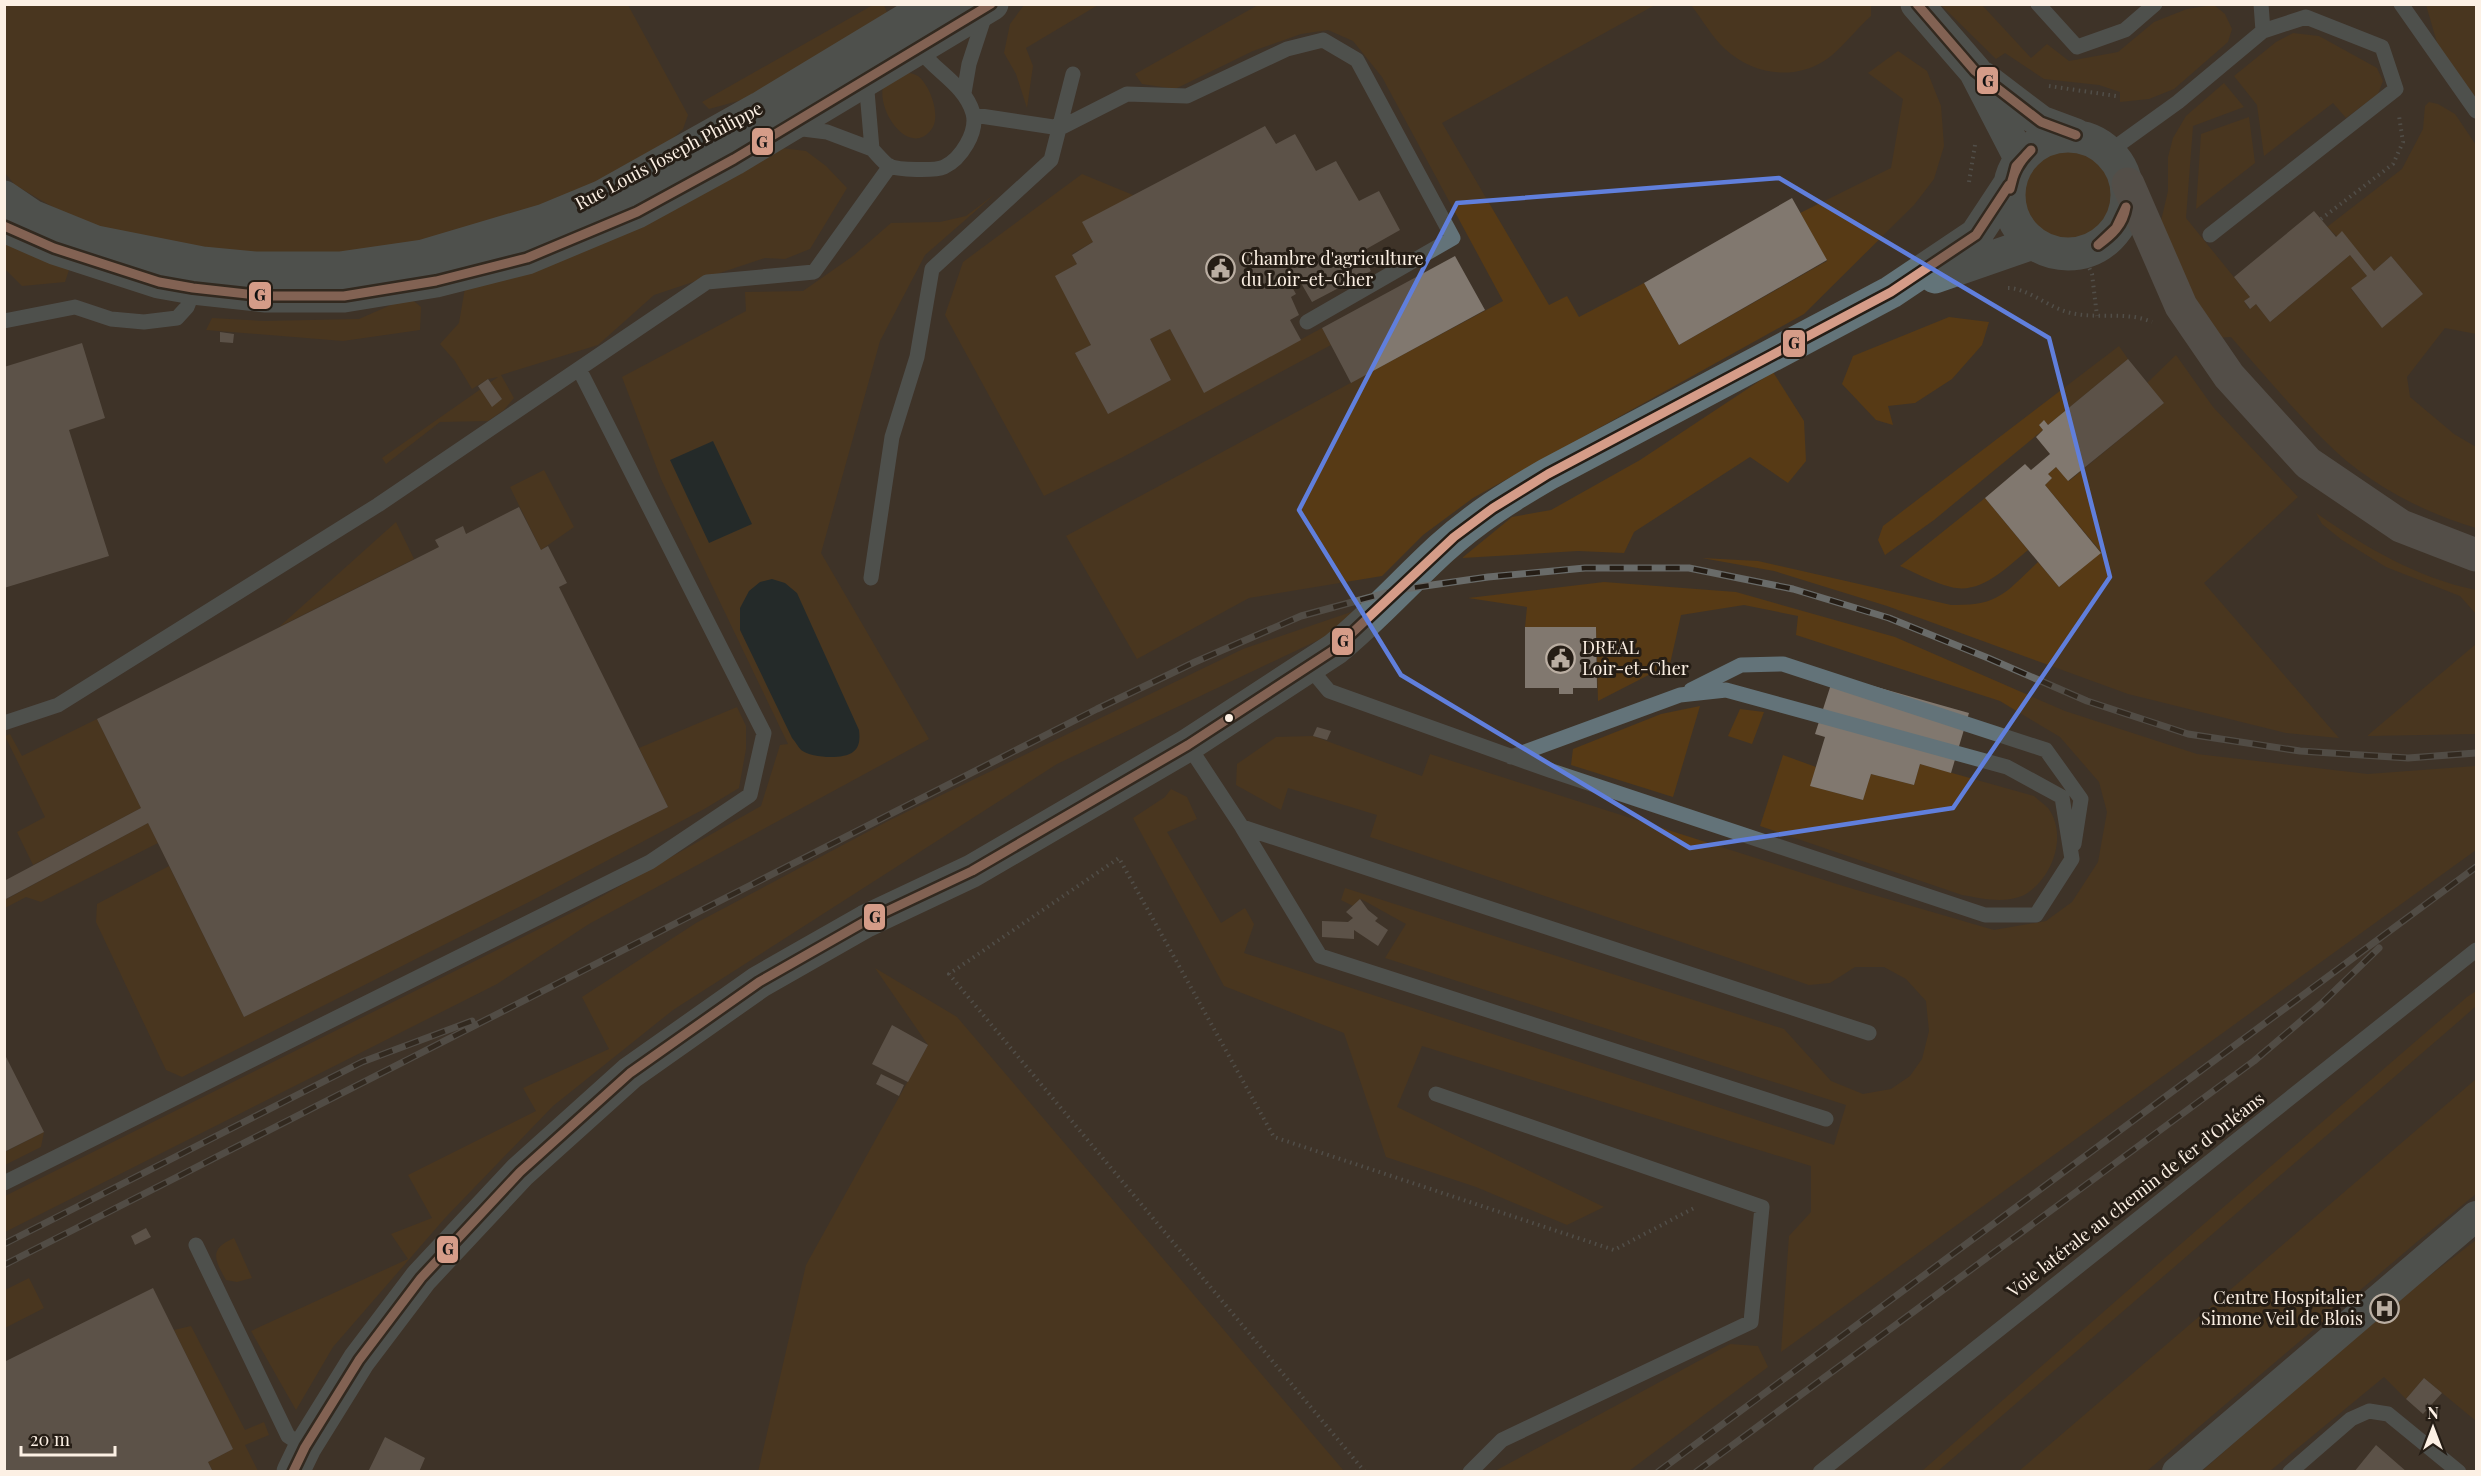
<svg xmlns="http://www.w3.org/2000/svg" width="2481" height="1476" font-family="'Playfair Display',serif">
	<rect width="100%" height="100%" fill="#3e3328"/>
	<path fill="#573a15" d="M4,5H628L688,115L683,129L663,148L572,200L401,249L240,258L89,228L15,185L5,173Z
		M873,5H884L888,15L749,98L709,109L702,102Z
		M1024,5H1098L1026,48L1033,66L1027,108L1016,74L1004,53L1010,24Z
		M1258,5H1655L1442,123L1549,305L1567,296L1579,317L1644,283L1679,345L1827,261L1800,213L1891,168L1903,99L1868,73L1898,51L1927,71L1941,106L1944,146L1934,179L1914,205L1804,314L1473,498L1423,535L1382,576L1249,598L1137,659L1066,536L1503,301L1382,77L1353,41L1328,30L1301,34L1253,51L1175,89L1142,84L1135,74Z
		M1691,5H1871V16C1857,28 1838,53 1824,61C1792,81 1752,74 1725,49C1712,37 1702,19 1691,5Z
		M1941,5H1982L2031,58L2047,44L2069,61L2118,52L2154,22L2187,9L2214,5L2225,14L2232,29L2228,42L2174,89L2149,99L2120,102V92L2099,85L2044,79L2005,53L1996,59Z
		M2426,5H2476V99L2438,46Z
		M2293,33L2319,36L2377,68L2383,81L2378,94L2346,118L2333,103L2264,156L2257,105L2234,76L2276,42Z
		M896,71C904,72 911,72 918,76C930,85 942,117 931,130C908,159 872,106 885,80C887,77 892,74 896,71Z
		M2224,83L2244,107L2193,126L2186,218L2250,297L2244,301L2249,309L2256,304L2270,322L2350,255L2367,276L2351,289L2382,327L2423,294L2391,256L2374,271L2327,227L2402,169L2423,129L2425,106L2429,102L2438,104L2455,114L2476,145V334L2445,328L2407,377L2410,397L2454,434L2476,447V528C2421,512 2363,481 2323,439C2291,407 2261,371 2231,337L2216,338L2189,293L2161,221L2168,191V157L2173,138L2186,116Z
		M2249,117L2255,163L2196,209L2201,134Z
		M2019 190a51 51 0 1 1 102 0a51 51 0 1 1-102 0Z
		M773,147L806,151L826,166L847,188L810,249L785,259L765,258L654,295L598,345L501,375L514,398L504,410L488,421L440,422L386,464L382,458L498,377L488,379L472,389L455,361L440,344L459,323L465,288Z
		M1082,174L1133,195L1093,242L1072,254L1077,264L1056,276L1091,345L1075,353L1108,413L1171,380L1150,339L1170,329L1204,392L1322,328L1331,345L1123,457L1044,496L945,315L963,262Z
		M995,194L925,255L880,341L821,553L929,739L589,924L497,984L5,1232V1196L583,907L761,806L780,745L788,744L661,479L622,377L746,311L745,292L803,291L853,256L891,223L940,222L966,216Z
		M4,233L55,255L69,270L65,282L22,286L5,269Z
		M409,297L421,307L420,330L343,341L206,330L212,318L264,321L359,319Z
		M1949,317L1989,322L1982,345L1952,379L1915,403L1888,406L1893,425L1876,420L1842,384L1853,356Z
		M2119,346L2128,359L2048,425L2044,421L2039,425L2043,430L1934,520L1885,555L1878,540L1883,526Z
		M2176,355L2213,407L2298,497L2204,583L2339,738L2286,733L2128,694L1887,606L1774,571L1702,558L1758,561L1951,605C1999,606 2005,593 2038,562L2059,587L2101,552L2045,485L2052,478L2048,474L2056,467L2069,481L2164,403L2147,383Z
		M1773,372L1804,421L1806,461L1788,483L1750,457L1634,532L1624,553L1578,551L1462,558L1512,517L1551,510L1640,460Z
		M544,470L574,527L541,550L510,487Z
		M1985,498L2028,550C2007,567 1981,595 1951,587C1934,583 1916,573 1900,566Z
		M2316,513C2365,547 2417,578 2476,590V614L2460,596L2386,567L2342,540L2322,524Z
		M396,522L414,559L279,627Z
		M1604,582L1736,592L1895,637L2065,711L2197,754L2368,774L2476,766V850L1781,1352L1789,1236L1811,1212V1166L1422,1046L1397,1107L1604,1207L1567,1225L1476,1187L1386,1157L1344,1033L1224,986L1133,818L1165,797L1171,789L1187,797L1197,819L1167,832L1221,923L1245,908L1254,924L1244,953L1834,1145L1846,1105L1385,958L1406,924L1361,899L1353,906L1341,900L1345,888L1784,1029L1831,1081L1863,1094L1891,1089L1910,1076L1922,1059L1929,1031L1926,1001L1906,979L1884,967H1855L1830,983L1809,985L1370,837L1377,815L1288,788L1281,810L1236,785L1237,764L1276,737L1313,736L1422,776L1430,754L1843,886L1994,930L2046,921L2072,902L2098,862L2107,812L2099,782L2060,737L2000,701L1796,635L1798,616L1744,605L1681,615L1670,664L1598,701L1596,627H1525L1527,607L1468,598Z
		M1354,611L1327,636L1057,764L673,1010L553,1106L445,1218L333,1347L296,1410L251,1331L408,1259L391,1234L432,1218L408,1175L536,1111L523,1088L609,1049L582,997L696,923L888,821L1243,649Z
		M2476,644V734L2367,736Z
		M1700,706L1673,797L1571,765L1573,749L1661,714Z
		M737,707L746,726V749L739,788L706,808L529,902L182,1077L166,1070L96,922L97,904L169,866L244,1017L668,807L639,748Z
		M1740,709L1764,712L1752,744L1728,736Z
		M97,719L141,808L33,865L17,832L45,817L5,736L10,734L22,756Z
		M1783,755L1816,767L1811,786L1862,800L1871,774L1914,785L1920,764L2034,796C2038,800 2044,804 2048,808C2069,836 2051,882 2022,896C2002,904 1981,898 1962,895L1760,826Z
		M148,823L158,843L41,902L26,897L5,908V900Z
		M875,968L957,1017L1344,1471L758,1472L806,1265L928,1045Z
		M2476,991V1006L2458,1022L1938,1471H1922L2190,1236L2467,997Z
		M2476,1079V1194L2418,1241L2147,1471H2019Z
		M44,1132L41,1147L5,1165V1152Z
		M234,1238L252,1278L237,1282L226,1280C214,1259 209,1249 234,1238Z
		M2476,1240V1421L2424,1378L2406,1399L2384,1377L2270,1471L2201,1472L2381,1313Z
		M29,1278L44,1308L5,1328V1290Z
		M191,1326L245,1430L264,1422L269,1435L245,1445L258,1471H213L208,1462L233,1449L174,1330Z
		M1730,1344L1758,1346L1768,1367L1629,1471H1495Z"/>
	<path fill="#06202a" d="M713,441L752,524L709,543L670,460Z
		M772,579L785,583L797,593L859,730C860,738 860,747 853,752C843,760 811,758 801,750C798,747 795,741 792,738L740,630V608L749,591L760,582Z"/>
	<path fill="#81786f" d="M1265,126L1276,144L1295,134L1316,171L1336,161L1359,201L1379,191L1400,230L1361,252L1371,271L1312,302L1301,283L1292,287L1296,294L1291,297L1299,315L1290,320L1301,340L1204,393L1170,329L1150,339L1171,380L1108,414L1075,353L1091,345L1055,276L1077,264L1072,255L1093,242L1082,222Z
		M1792,198L1827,260L1679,345L1644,283Z
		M2314,211L2336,237L2342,231L2374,271L2391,256L2423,294L2382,328L2351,288L2367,276L2350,255L2270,322L2256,304L2250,309L2244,301L2250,297L2234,277Z
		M1455,256L1485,310L1351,383L1322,328Z
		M220,332L234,334L233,343L220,342Z
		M82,343L105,418L69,430L109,556L4,588V367Z
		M2128,359L2164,403L2068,481L2056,467L2048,474L2052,478L2045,485L2101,553L2059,587L1985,498L2025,464L2031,470L2050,454L2036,437L2043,430L2039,425L2044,420L2048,425Z
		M488,379L502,399L492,407L478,386Z
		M519,507L541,550L548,546L567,583L559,587L668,807L244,1017L148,823L4,900V881L141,808L97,719L439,547L435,540L463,526L466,534Z
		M1525,627H1596L1597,688H1573V694H1559V688H1525Z
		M1834,675L1969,713L1951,773L1920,764L1914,785L1871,774L1863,800L1810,786L1825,737L1815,734Z
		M1317,727L1331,731L1327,740L1313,736Z
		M1360,899L1368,910L1378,918L1375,921L1388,930L1378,946L1354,930V939L1322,937V921L1348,922L1353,918L1346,912Z
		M892,1025L928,1045L908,1082L872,1064Z
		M4,1053L44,1132L4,1152Z
		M881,1074L904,1085L899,1096L876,1084Z
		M146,1228L151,1237L135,1245L131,1236Z
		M153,1288L233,1449L208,1462L213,1472H4V1362Z
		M2424,1378L2442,1393L2423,1414L2406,1399Z
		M385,1437L425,1458L419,1472H368Z
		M2376,1445L2407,1472H2354Z"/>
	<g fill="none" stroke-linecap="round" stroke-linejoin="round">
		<path stroke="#686f70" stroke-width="4" stroke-dasharray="1.5 4.5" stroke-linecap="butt" d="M2049,86L2116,96
			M1969,182L1975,145
			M2321,219L2393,164L2403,142L2399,116
			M2082,252L2092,274L2097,316
			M2008,288C2026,288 2046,305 2064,311C2093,321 2125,310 2152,322
			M1365,1472L949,974L1119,858L1274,1137L1614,1250L1694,1208"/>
		<path stroke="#637379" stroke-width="15" d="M2038,4L2077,47L2125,30L2155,4
			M2401,4L2476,111
			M931,21L956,4
			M866,80L872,149C877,154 883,162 889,166C898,170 935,171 944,167C961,159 978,132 973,113C964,83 933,71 917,46
			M964,93L969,64L986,12
			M974,115L1060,128L1127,94L1187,96L1287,49L1323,40L1357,60L1453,238L1307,322
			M795,128L827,132L872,149
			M2110,151L2178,102L2263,31L2261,4
			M2210,235L2396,89L2382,47L2306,17L2263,31
			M4,321L75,307L111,319L144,322L177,318L187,307L195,287
			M871,578L892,437L917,357L932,269L1051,160L1073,74
			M1309,667L1329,691L1552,771L1985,915H2036L2072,859L2062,797L2007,767L1726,690L1680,695L1511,757
			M1691,690L1741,665L1783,664L2046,750L2081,799L2074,844
			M4,723L58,705L378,505L707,282L814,272L890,166
			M1188,745L1242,827L1320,956L1826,1119
			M1242,827L1869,1033
			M1436,1094L1762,1207L1751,1322L1502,1440L1470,1472
			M4,1183L650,862L750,795L764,733L579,369
			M196,1245L288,1436L305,1447
			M1820,1472L2476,950
			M2290,1472L2351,1419L2369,1411L2388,1414L2459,1472"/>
		<path stroke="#637379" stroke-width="30" d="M2177,1472L2476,1216"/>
		<path stroke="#637479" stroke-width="33" d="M1917,4L1975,71L2020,158
			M1983,78L2041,122L2076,135
			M2009 195a59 59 0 1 1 118 0a59 59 0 1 1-118 0Z
			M4,197L32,216L96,242L202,263L255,268H340L423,256L545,220L603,196L760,108L932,4
			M4,226L54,248L159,282L193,288L266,296H344L436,281L527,258L637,212L734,159L992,4
			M1935,277L2033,243
			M293,1472L305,1447L359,1360L421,1278L520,1172L630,1073L759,982L866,921L972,871L1188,745L1335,649C1373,618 1406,581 1442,548C1475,518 1510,496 1548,474L1891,292L1976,235L2009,185"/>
		<path stroke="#6d6f6f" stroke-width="33" d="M2128,184L2181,306L2229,376L2308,463L2401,526L2476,555"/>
		<defs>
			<path id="rail" d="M4,1244L362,1062L472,1021
				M4,1265L1097,709L1195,662L1301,616L1397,590L1488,577L1585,568H1689L1793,589L1889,618L1988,658L2087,701L2188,734L2300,751L2408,758L2476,753
				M1658,1472L2476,867
				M1696,1472L2254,1061L2321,1004L2379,948"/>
		</defs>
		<use href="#rail" stroke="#696b69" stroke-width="7"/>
		<use href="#rail" stroke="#251d15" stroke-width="4.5" stroke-dasharray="14" stroke-linecap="butt"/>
		<defs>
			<path id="bus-1" d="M1917,4L1975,71L2041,122L2076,135
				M2010,189L2016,166L2031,150
				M2010,189C2013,173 2019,162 2031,150
				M4,226L54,248L159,282L193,288L266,296H344L436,281L527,258L637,212L734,159L991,4
				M2098,245L2116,228L2126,207
				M2098,245C2112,235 2123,225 2126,207
				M293,1472L305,1447L359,1360L421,1278L520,1172L630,1073L759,982L866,921L972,871L1188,745L1335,649L1454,537L1493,508L1548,474L1891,292L1976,235L2009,185"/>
		</defs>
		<use href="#bus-1" stroke="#251d15" stroke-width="14"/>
		<use href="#bus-1" stroke="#d59c88" stroke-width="9"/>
	</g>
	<path d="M0 0H2481V1476H0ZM1779,178L2049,338L2110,577L1953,808L1690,848L1401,675L1299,510L1457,203Z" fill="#3e3328" fill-opacity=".55" fill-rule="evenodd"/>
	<path fill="none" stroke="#607fdc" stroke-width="4.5" stroke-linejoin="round" d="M1779,178L2049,338L2110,577L1953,808L1690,848L1401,675L1299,510L1457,203Z"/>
	<defs>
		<symbol id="civic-ring" viewBox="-11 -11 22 22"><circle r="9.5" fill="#251d15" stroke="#baaea2" stroke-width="1.5"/><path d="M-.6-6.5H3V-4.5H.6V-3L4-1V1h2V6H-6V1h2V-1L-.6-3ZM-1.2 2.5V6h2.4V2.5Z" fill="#baaea2"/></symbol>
		<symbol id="hospital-ring" viewBox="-11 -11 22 22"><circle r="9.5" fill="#251d15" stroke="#baaea2" stroke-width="1.5"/><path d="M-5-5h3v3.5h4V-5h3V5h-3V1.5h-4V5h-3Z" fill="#baaea2"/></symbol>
	</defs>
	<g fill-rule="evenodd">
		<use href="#civic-ring" x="1204" y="252" width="33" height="33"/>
		<use href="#civic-ring" x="1544" y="642" width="33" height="33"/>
		<use href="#hospital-ring" x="2368" y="1292" width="33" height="33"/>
	</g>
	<circle fill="#fcf0e4" stroke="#251d15" stroke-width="2" cx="1229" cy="718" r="5"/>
	<g text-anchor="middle" stroke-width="6" stroke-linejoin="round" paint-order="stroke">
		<g font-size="18" fill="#fcf0e4" stroke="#251d15">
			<text transform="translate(669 156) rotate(-28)" y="6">Rue Louis Joseph Philippe</text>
			<text transform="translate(2136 1195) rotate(-38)" y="6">Voie latérale au chemin de fer d'Orléans</text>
		</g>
		<g font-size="18" fill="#fcf0e4" stroke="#251d15" text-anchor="start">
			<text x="1241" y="265">Chambre d'agriculture<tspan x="1241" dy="21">du Loir-et-Cher</tspan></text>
			<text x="1582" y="654">DREAL<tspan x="1582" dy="21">Loir-et-Cher</tspan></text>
			<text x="2363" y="1304" text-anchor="end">Centre Hospitalier<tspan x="2363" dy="21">Simone Veil de Blois</tspan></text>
		</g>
	</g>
	<g stroke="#251d15" stroke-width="2">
		<rect x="1976" y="66" width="23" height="29" rx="6" fill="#d59c88"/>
		<rect x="751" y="127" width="23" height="29" rx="6" fill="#d59c88"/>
		<rect x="248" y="281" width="24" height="29" rx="6" fill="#d59c88"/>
		<rect x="1782" y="329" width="24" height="29" rx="6" fill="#d59c88"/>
		<rect x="1331" y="627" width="23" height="29" rx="6" fill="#d59c88"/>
		<rect x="863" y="903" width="23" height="28" rx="6" fill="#d59c88"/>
		<rect x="436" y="1235" width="23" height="29" rx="6" fill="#d59c88"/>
	</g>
	<g font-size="16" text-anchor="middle" font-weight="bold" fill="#111">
		<text x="1988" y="87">G</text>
		<text x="762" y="148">G</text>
		<text x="260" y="301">G</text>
		<text x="1794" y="349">G</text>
		<text x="1343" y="647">G</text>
		<text x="875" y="923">G</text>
		<text x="448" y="1255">G</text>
	</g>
	<rect width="2481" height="1476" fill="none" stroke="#fcf0e4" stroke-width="12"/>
	<g transform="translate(2433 1428)" stroke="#251d15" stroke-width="4.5" paint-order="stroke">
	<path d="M0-4.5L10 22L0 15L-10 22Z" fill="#fcf0e4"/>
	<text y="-9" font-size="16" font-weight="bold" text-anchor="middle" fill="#fcf0e4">N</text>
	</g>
	<path d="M21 1446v9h94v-9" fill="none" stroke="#fcf0e4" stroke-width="3"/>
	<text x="30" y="1446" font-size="18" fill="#fcf0e4" stroke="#251d15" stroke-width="4.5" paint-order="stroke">20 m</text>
</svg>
